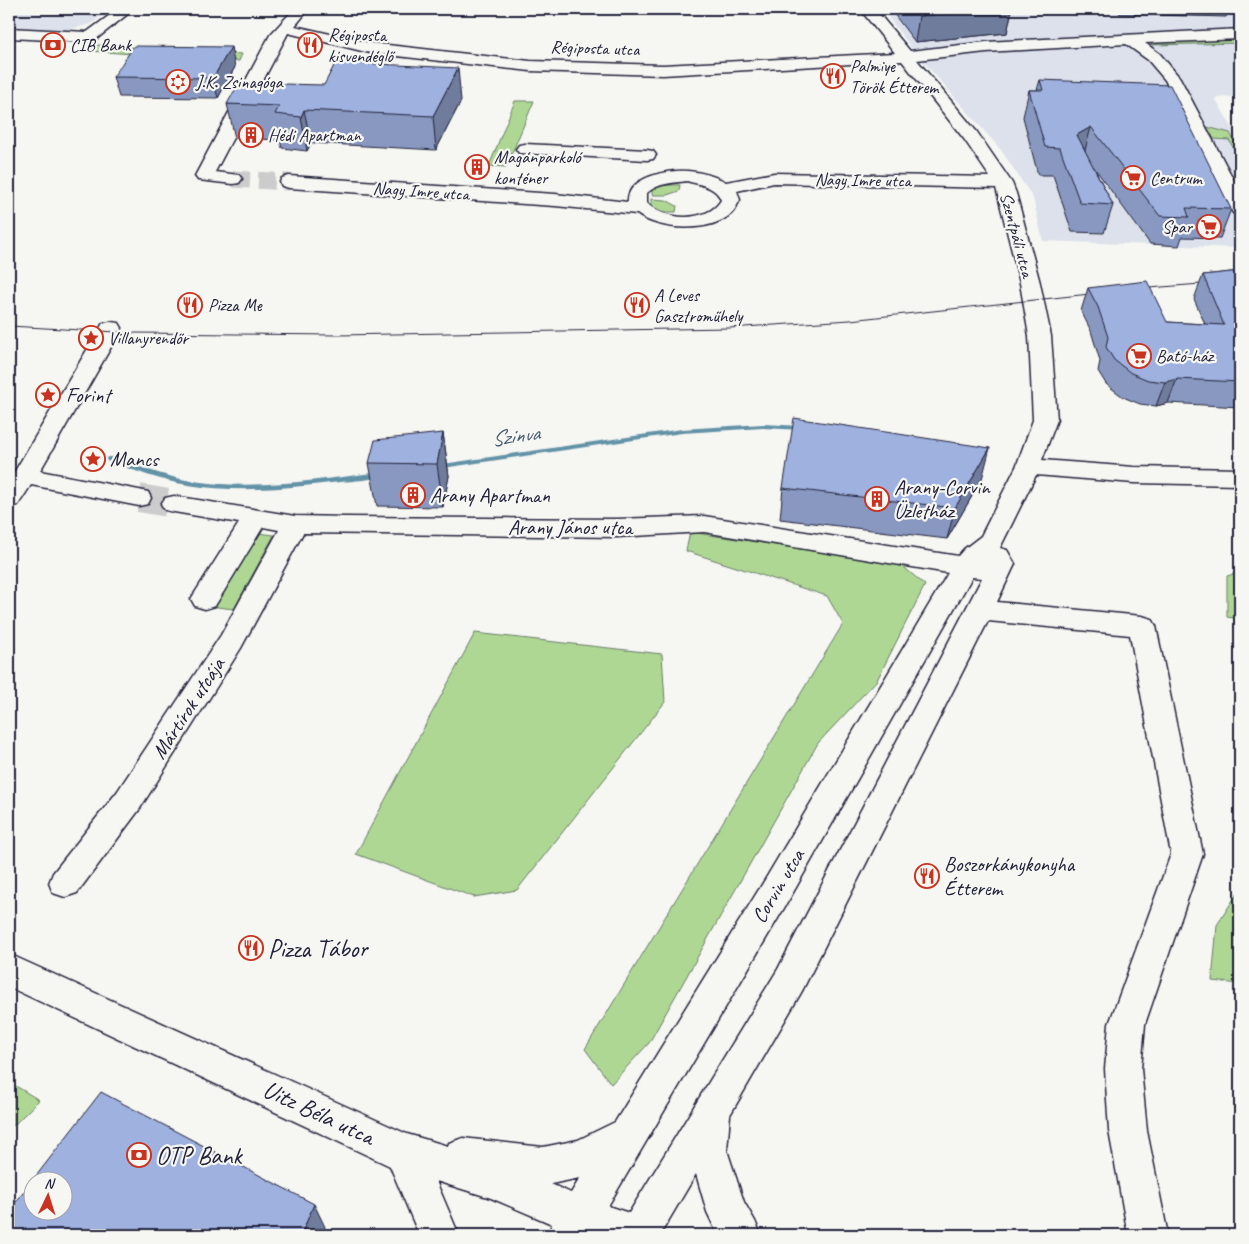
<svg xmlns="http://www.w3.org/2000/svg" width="1249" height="1244" font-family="Caveat,sans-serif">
	<rect width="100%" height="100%" fill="#f6f6f2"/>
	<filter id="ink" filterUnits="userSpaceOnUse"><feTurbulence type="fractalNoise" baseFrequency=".02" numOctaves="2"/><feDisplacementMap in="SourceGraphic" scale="10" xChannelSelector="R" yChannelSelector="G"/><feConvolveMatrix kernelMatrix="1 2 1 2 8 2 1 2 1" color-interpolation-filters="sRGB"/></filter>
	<g filter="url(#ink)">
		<path fill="#dce1ec" d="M9,9H110L91,24L59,32L9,31Z
			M882,9H1240V96L1215,98L1240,141V248L1043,241L1033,198L1001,150L913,50Z"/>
		<path fill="#afd794" stroke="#687c68" d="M1240,39V43L1152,45L1150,43Z
			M98,45L242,54L239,61L89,51Z
			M515,101H534L506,167L489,166Z
			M1207,127L1230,133L1240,152V160L1229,140L1214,139Z
			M666,185H680L679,191L667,195H652V189Z
			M651,199L666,200L677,206L676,212C667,212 658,213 651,205Z
			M251,532L274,535L234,609L209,606Z
			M690,532L900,564L925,585L877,680L818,743L649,1043L611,1084L585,1049L843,624L827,596L686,551Z
			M1240,572V619L1227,617V576Z
			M475,633L662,654L665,702L517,890L474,897L356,854Z
			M1240,889V984L1212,981L1217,925Z
			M9,1082L39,1100L9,1130Z"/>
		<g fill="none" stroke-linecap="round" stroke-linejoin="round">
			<path fill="#6492a7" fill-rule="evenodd" d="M763,424L802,426L806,428L802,430L763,428L682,433L436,469L432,467L436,465L682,429Z
				M107,457H113C137,466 161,475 186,480C250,491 317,480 381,472L385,474C377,480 351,481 340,482C290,488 238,493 188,485C160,481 134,470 107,461L106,459Z"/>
			<path stroke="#cccccd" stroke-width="17" stroke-dasharray="17 8" stroke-linecap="butt" d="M233,179L289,182"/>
			<path stroke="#cccccd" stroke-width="28" stroke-dasharray="28 14" stroke-linecap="butt" d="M139,498L174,504"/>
			<defs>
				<path id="minor" d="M118,9H134L95,40L90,42L9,38V28L87,32Z
					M294,9H309L295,26L370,43L530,61L663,65L895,53L860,9H875L910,51L986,42L1240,29V39L1145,43L1160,54L1180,78L1240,192V215L1233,213L1231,209L1165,80L1148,60L1126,44L986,52L917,60L977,132L1012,183L1016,193L1040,283L1051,336L1057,420L1042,460L1134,467L1240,469V485L1134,483L1036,475L1000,548L1007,550L1015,564L997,602L1142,616L1152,619L1156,626L1203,854L1145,1024L1141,1069L1147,1131L1168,1235H1128L1109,1131L1105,1069L1109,1024L1171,854L1130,635L988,621L802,991L730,1115L727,1150L744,1202L755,1221L761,1235H718L707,1212L696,1174L660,1235H548L552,1224L491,1198L436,1181L459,1235H419L390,1166L9,987V954L407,1134L448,1146L449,1143L463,1138L543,1147L578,1140L615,1122L766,878L948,573L704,532L617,537L303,533L241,648L139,810L77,893L65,897L53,893L49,883L53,873L117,792L221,635L279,530L263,527L215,606L205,609L195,606L191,599L239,523L174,512L165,510L161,504L165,498L174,496L295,516L346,517L617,519L704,516L958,556L964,549L981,536L1016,467L1033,420L1029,336L1020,283L996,188L774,183L737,191L740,200C737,205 735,210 731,214C710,233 659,231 637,214L555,206L289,188L282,186L280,182L282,178L289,176L555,194L628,202C626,177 669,169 688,171C700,172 716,176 726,182L774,173L990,177L964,139L902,61L663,75L530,71L370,53L288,33L215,172L239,175L242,179L239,183L233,184L198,180L195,176L270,35ZM687,181C700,185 716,186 721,200C708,223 664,221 647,203V193C658,183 673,183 687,181ZM972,577L982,578L778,969L629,1213L608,1206L790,898ZM580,1178L571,1193L551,1184Z
					M525,144L647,150L653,151L656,155L653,159L647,160L519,153L516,149L519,145Z
					M111,322L119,323L122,328L40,471L139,490L148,492L151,498L148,504L139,506L31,485L18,505L9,507V481L100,328L103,323Z"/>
			</defs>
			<use href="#minor" stroke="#22223b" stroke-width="3"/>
			<use href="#minor" fill="#f6f6f2" fill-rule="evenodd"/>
			<path stroke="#22223b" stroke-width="1" d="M1136,289L1240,281
				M9,326L135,333L338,335L729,328L850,320L1099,293"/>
		</g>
		<path fill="#8898c0" stroke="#22223b" d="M890,9H1012L1007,33L915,42Z
			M1117,9H1229L1226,17L1120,14Z
			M235,67L218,98L119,97L113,77Z
			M1040,80L1231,209L1220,238L1182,237L1179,246L1150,244L1093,166L1113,205L1104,233L1072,232L1053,175H1038L1023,117L1029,90H1037Z
			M461,101L436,150L311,143L307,151L282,148L280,140L235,138L227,104Z
			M1240,271V407L1168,403L1156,406L1140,404L1123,397L1106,384L1098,371L1100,361L1091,331L1081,311L1088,288L1167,322L1205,324L1194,299L1203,275Z
			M443,433L449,476L443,507L377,506L369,463Z
			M982,479L947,539L780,519L783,488Z"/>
		<path fill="#6f7c9c" stroke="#22223b" d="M1005,9H1012L1007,33L915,42L919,16Z
			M231,47L235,67L218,98L213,78Z
			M458,68L461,101L436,150L433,116Z
			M304,110L311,143L307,151L301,117Z
			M1091,127L1084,154L1077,135Z
			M1177,379L1168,403L1156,406L1165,382Z
			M443,433L449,476L443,507L437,464Z
			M990,448L982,479L947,539L955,508Z
			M314,1204L325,1227L322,1235H301Z"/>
		<path fill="#9eb1df" stroke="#22223b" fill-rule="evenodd" d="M913,9H1005L919,16Z
			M134,46L231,47L213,78L113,77Z
			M336,62L458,68L433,116L304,110L301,117L275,114L279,106L227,104L239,83L324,85Z
			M1040,80L1170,85L1231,209L1186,208L1189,217L1160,216L1091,127L1077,135L1113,205L1080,203L1060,148L1045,147L1029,90H1043Z
			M1240,271V382L1177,379L1165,382L1148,380L1131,373L1114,360L1106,347L1108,337L1098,307L1088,288L1147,281L1167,322L1224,325L1203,275Z
			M794,418L990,448L955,508L783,488Z
			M443,433L437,464L369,463L375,440Z
			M101,1092L314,1204L301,1235H9V1211ZM32,1182H62V1212H32Z"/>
	</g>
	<defs>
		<symbol id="bank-ring" viewBox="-11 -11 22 22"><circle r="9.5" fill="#f6f6f2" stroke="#c8321e" stroke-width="1.5"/><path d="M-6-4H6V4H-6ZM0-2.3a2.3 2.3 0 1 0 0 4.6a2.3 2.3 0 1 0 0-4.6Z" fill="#c8321e"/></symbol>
		<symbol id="restaurant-ring" viewBox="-11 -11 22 22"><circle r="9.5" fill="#f6f6f2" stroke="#c8321e" stroke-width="1.5"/><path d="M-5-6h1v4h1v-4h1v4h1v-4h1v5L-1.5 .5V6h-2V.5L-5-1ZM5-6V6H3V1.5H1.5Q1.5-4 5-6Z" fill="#c8321e"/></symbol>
		<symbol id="synagogue-ring" viewBox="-11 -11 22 22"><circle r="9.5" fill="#f6f6f2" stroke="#c8321e" stroke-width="1.5"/><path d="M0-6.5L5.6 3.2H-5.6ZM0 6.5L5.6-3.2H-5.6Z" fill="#c8321e"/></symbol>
		<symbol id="building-ring" viewBox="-11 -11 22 22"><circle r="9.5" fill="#f6f6f2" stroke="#c8321e" stroke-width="1.5"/><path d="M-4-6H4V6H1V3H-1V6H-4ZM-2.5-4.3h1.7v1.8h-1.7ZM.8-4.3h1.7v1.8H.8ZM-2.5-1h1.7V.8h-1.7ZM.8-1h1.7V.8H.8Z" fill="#c8321e"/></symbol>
		<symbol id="supermarket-ring" viewBox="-11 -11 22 22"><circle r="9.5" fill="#f6f6f2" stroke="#c8321e" stroke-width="1.5"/><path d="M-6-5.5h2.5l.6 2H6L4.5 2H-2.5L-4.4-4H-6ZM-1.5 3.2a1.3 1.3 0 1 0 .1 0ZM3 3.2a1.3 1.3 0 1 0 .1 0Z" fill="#c8321e"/></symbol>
		<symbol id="sight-ring" viewBox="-11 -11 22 22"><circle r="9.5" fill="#f6f6f2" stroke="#c8321e" stroke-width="1.5"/><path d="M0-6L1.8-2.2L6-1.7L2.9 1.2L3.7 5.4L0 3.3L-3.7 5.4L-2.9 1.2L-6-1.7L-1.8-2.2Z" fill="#c8321e"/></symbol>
	</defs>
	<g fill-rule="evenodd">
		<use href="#bank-ring" x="39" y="31" width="28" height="28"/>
		<use href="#restaurant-ring" x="296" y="31" width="28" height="28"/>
		<use href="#restaurant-ring" x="819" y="62" width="28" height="28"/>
		<use href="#synagogue-ring" x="164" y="68" width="28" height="28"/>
		<use href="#building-ring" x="237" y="121" width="28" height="28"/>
		<use href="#building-ring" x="463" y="153" width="28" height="28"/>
		<use href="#supermarket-ring" x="1119" y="164" width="28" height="28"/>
		<use href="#supermarket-ring" x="1195" y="213" width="28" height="28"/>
		<use href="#restaurant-ring" x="176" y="291" width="28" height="28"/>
		<use href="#restaurant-ring" x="623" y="291" width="28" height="28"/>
		<use href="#sight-ring" x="77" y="324" width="28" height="28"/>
		<use href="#supermarket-ring" x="1125" y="342" width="28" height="28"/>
		<use href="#sight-ring" x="34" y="381" width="28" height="28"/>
		<use href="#sight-ring" x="79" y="445" width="28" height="28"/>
		<use href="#building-ring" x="399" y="481" width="28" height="28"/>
		<use href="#building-ring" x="863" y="485" width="28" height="28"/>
		<use href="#restaurant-ring" x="913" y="862" width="28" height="28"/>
		<use href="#restaurant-ring" x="237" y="934" width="28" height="28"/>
		<use href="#bank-ring" x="125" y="1141" width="28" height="28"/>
	</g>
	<g text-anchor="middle" stroke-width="4.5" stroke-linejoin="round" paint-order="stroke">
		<g font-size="18" fill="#22223b" stroke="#f6f6f2" text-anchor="start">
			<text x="328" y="41">Régiposta<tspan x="328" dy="21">kisvendéglő</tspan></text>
			<text x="70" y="51">CIB Bank</text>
			<text x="850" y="72">Palmiye<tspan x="850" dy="21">Török Étterem</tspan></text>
			<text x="196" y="88">J.K. Zsinagóga</text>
			<text x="268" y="141">Hédi Apartman</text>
			<text x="494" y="163">Magánparkoló<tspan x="494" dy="21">konténer</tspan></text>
			<text x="1150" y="184">Centrum</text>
			<text x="1192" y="233" text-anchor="end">Spar</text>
			<text x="654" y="301">A Leves<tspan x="654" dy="21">Gasztroműhely</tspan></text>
			<text x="208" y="311">Pizza Me</text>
			<text x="108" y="344">Villanyrendőr</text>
			<text x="1156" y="362">Bató-ház</text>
		</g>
		<g font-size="18" fill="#22223b" stroke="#f6f6f2">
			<text transform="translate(595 48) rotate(2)" y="6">Régiposta utca</text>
			<text transform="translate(863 180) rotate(1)" y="6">Nagy Imre utca</text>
			<text transform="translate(421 191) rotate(4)" y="6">Nagy Imre utca</text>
			<text transform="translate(1017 235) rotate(75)" y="6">Szentpáli utca</text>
		</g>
		<g font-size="21" fill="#22223b" stroke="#f6f6f2" text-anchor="start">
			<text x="66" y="402">Forint</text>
			<text x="110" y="466">Mancs</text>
			<text x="894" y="494">Arany-Corvin<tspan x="894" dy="24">Üzletház</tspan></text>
			<text x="430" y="502">Arany Apartman</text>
			<text x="944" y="871">Boszorkánykonyha<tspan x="944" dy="24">Étterem</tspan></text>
		</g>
		<g font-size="21" fill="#22223b" stroke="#f6f6f2">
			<text x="570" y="534">Arany János utca</text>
			<text transform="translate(188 708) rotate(-57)" y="7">Mártírok utcája</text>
			<text transform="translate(778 886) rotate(-59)" y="7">Corvin utca</text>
		</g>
		<g font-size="22" font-style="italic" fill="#435a71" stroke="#f6f6f2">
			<text transform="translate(515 435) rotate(-8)" y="8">Szinva</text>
		</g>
		<g font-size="25" fill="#22223b" stroke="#f6f6f2" text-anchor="start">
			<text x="268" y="957">Pizza Tábor</text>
			<text x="156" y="1164">OTP Bank</text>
		</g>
		<g font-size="25" fill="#22223b" stroke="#f6f6f2">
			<text transform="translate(319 1112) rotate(25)" y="9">Uitz Béla utca</text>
		</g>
	</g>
	<rect width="1249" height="1244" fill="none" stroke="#f6f6f2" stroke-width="30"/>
	<rect x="15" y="15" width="1219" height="1214" fill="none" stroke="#22223b" stroke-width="2" filter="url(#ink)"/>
	<g transform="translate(48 1196) rotate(4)"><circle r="24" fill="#f6f6f2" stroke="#a1a1a9"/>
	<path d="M0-4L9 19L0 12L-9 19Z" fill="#c8321e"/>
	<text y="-8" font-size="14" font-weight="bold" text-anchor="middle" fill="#22223b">N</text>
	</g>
</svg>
